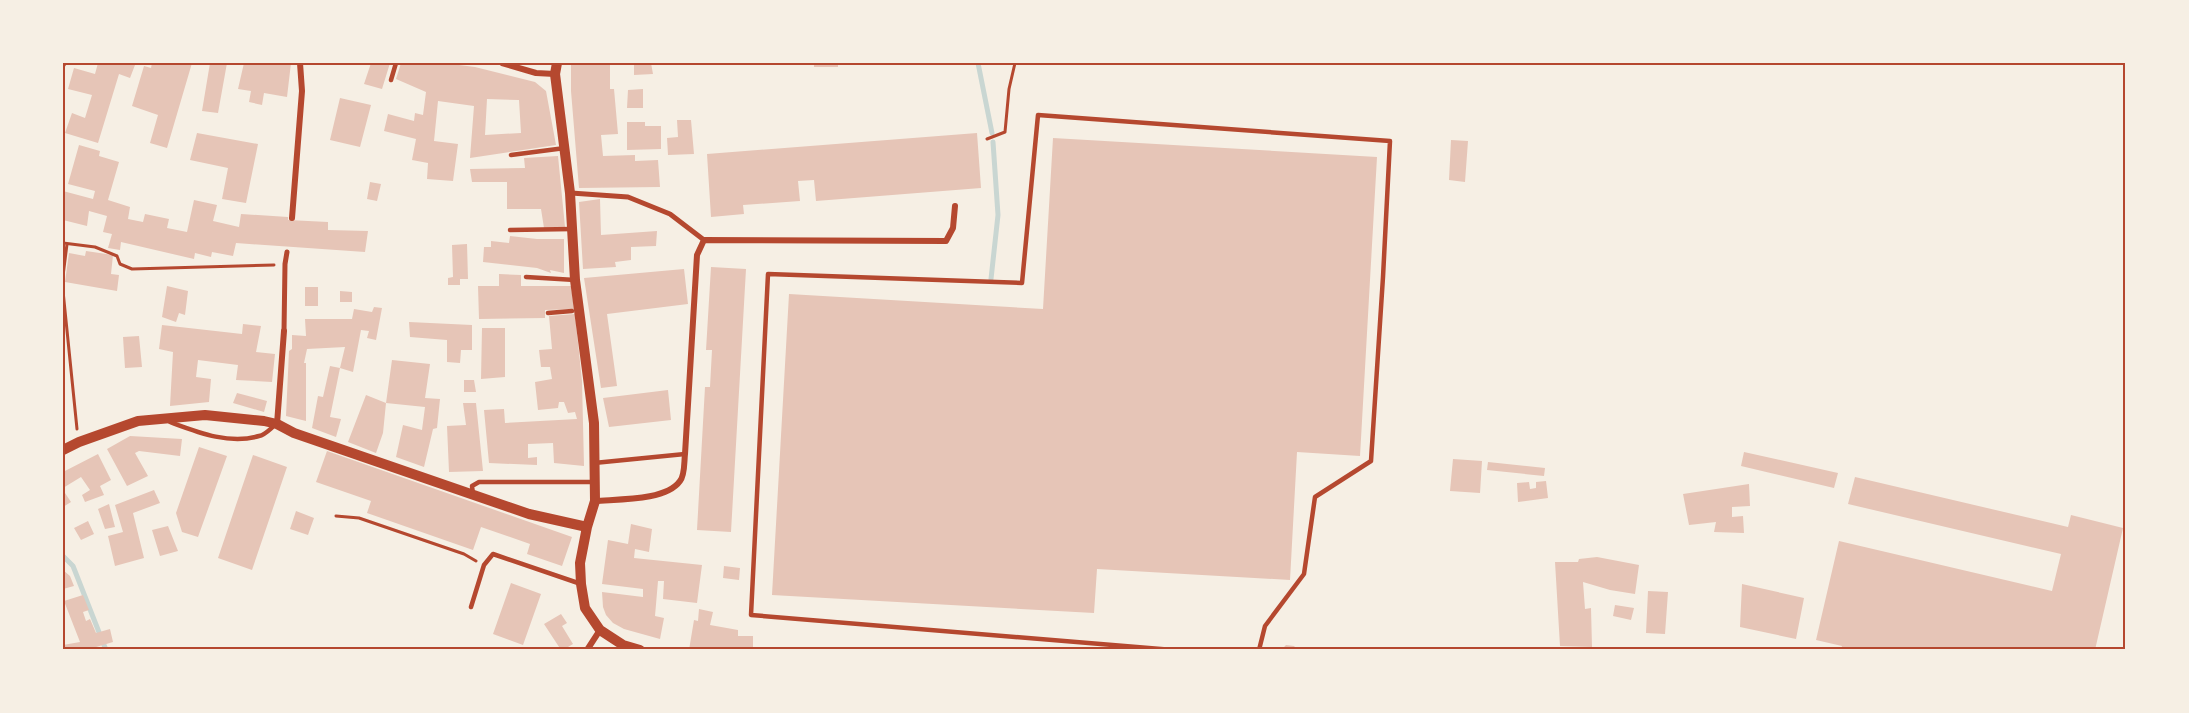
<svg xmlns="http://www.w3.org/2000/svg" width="2189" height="713" font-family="Rubik,sans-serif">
	<rect width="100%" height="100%" fill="#f6efe4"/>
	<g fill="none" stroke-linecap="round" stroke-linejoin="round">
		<path stroke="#c9d6d2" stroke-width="5" d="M978,63L992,133
			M991,279L998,215L993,142
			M63,556L73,566L106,650"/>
	</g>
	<path fill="#e6c5b7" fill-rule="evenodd" d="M98,63H127L135,65L130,78L119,74L98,143L65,133L72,113L85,118L92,95L68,89L74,68L95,74Z
		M152,63H192L167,148L150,143L158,115L132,106L144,66L151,68Z
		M210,63H227L218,113L202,111Z
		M244,63H291L287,97L264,93L262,105L249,102L251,91L238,89Z
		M371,63H390L382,89L364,84Z
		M401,63H443L475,67L535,82L546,91L556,145L470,158L474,106L438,101L434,141L458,144L453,181L427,179L428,163L412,160L416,139L384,131L388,114L414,121L415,113L423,115L426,92L396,79ZM487,99L519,100L521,133L485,135Z
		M571,63H610V89H614L618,134L601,135L603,156L635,155V161L658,160L660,187L579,188L571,91Z
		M634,63H651L653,74L634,75Z
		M814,63H838V67H814Z
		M643,89V108H627L628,90Z
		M340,98L371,105L360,147L330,140Z
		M677,120H691L694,154L668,155L667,138L678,137Z
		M627,122H645V126H661V149L627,150Z
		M197,133L258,144L246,203L222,199L228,168L190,160Z
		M977,133L981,188L816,201L814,180L798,181L800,201L743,205L744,214L711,217L707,154Z
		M1053,138L1377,157L1360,456L1297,452L1290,580L1097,569L1094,613L772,595L789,294L1043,309Z
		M1451,140L1468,141L1465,182L1449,180Z
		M79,145L100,151L99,156L119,162L108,200L130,207L128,219L143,222L145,214L169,219L167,228L187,232L194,200L217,205L213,221L239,227L241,214L288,217V220L328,222V230L368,231L365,252L236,243L233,256L212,252L211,257L195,253L194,259L121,242L120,250L108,248L112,234L103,232L107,216L89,211L87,226L63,220V191L93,199L95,191L68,184Z
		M558,156L565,227L544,228L541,209H507V182H472L470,169L525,168L524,158Z
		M370,182L381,184L377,201L367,199Z
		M600,199L601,235L657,231L656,246L631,247V260L615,262L616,267L583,269L579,202Z
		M510,236L537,239H564V273L550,270L551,273L537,268L483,262L484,247H491V241L509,243Z
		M467,244L468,279H460V285H448V278L453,277L452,245Z
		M86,251L113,255L111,274L119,275L117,291L65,282L69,253L85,256Z
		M711,267L746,269L731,532L697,530L705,387H710L712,350H706Z
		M684,269L688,304L607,314L617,386L601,388L584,278Z
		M499,274L521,275V286H571L574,309L545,310V318L479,319L478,286H499Z
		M167,286L188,291L185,315L179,313L176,322L162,317Z
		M305,287H318V306H305Z
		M340,291L352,292V302H340Z
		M374,307L382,308L376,340L367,338L369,331L361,330L353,372L340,368L330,417L341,419L336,437L312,428L318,396L323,397L330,366L340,368L345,347L307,349L304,363H306V421L286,416L289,351L292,349V335L306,336L305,319H352L354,309L372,312Z
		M575,314L582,381L584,466L554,463L553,443L528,444V458L537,457V465L489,463L484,410L504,409L505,423L577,419L575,412L568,413L564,402H559L558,408L538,410L535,382L552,379L550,367H541L539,350L552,349L549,316Z
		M409,322L472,325V350H461L460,363L447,362V340L410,337Z
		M243,324L261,326L256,352L275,354L272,382L236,380L238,365L198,360L196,377L211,379L209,402L170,406L173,352L159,349L162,325L242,334Z
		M482,328H505V377L481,379Z
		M139,336L142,367L125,368L123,337Z
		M392,360L430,364L425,398L440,399L437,428L433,429L424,467L396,457L403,425L422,430L425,407L386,403Z
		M464,380H474L476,392H464Z
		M668,390L671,420L609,427L603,398Z
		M237,393L267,401L264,412L233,403Z
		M366,395L386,403L383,433L376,453L348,442Z
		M463,403H476L483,471L449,472L447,426L466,425Z
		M130,436L182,439L180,456L139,451L135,453L148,476L127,486L107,449Z
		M199,447L227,456L198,537L182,532L176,513Z
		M327,451L572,537L562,566L527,554L530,544L481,527L473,550L367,513L371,501L316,482Z
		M1744,452L1838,473L1834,488L1741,466Z
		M98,454L111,480L100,486L104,495L85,502L82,495L90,490L81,477L63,488V472Z
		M253,455L287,467L252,570L218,558Z
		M1453,459L1482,461L1480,493L1450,491Z
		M1488,462L1545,468L1544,476L1487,470Z
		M1855,477L2068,527L2071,515L2123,528L2095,650H1841L1842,646L1816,640L1839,541L2052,591L2061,554L1848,504Z
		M1546,481L1548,498L1518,502L1517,483L1529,482L1530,489L1536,488V482Z
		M1749,484L1750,506L1732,507V517L1743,516L1744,533L1714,532L1716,522L1689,525L1683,494Z
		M63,490L71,502L63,507Z
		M154,490L160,503L133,513L144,558L115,566L108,536L123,532L115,505Z
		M109,504L115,527L105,529L98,509Z
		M296,511L314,518L308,535L290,529Z
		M88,521L94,534L81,540L74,528Z
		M631,524L652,529L649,552L635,549L634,558L702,565L697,603L663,599L664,581H658L655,616L664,618L660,639L624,629L613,623L606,615L603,607L602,592L643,597V589L602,584L608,540L628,544Z
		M168,526L178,551L160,556L152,530Z
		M1597,557L1639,565L1635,594L1610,590L1583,582L1585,609L1591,608L1592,647L1560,646L1555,562H1578L1579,559Z
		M724,566L740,568L739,580L723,578Z
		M63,570L70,576L74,586L63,589Z
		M511,583L541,594L523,645L493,634Z
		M1742,584L1804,598L1796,639L1740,627Z
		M1648,591L1668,592L1665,634L1646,633Z
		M83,595L89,610L83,612L86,621L90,619L96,633L110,629L113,642L86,650H63V645L80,642L64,601Z
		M1615,605L1634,608L1631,620L1613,616Z
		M699,609L713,612L710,625L738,630V636H753V650H689L694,620L698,621Z
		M561,614L567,623L562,626L573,644L563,650H561L544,624Z
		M1286,645L1294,646L1298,650H1281Z"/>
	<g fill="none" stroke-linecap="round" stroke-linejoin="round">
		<path stroke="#b5482f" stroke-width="3" d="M1404,63H1430
			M987,139L1005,132L1009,89L1015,63
			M63,243L95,247L117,256L120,264L132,269L274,265
			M63,276L67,244
			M63,291L77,429
			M336,516L359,518L464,554L476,561"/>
		<path stroke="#b5482f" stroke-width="4.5" d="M391,80L396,63
			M511,155L565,148
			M510,230L572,229
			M526,277L575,280
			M548,313L572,311
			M170,422C197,432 229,445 259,436C265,435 270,429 275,425
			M594,463L685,454
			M473,494L472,486L479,482H595
			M471,607L484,565L493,554L581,584
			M1173,650L751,615L768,274L1022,283L1038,115L1390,141L1383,277L1371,461L1315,497L1304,574L1265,626L1259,650"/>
		<path stroke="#b5482f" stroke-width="5" d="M571,193L628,197L670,214L704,240
			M284,331L285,264L287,252"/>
		<path stroke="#b5482f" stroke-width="6" d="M502,63L536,73L555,74
			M63,64V63
			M292,218L302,91L300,63
			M277,424L284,331
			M595,501C618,499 666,501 680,481C685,475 684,462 685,454L697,255L704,240L946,241L953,228L955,206
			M587,650L600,630"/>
		<path stroke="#b5482f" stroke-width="10" d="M557,63L555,74L570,193L575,280L594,423L595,501L587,527L580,563L581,584L585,608L600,630L623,645L640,650
			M63,450L79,442L138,421L205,415L264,421L277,424L294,433L529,514L587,527"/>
	</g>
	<rect width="2189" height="713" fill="none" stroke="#f6efe4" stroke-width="129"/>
	<rect x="64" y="64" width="2060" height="584" fill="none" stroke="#b5482f" stroke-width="2"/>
</svg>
